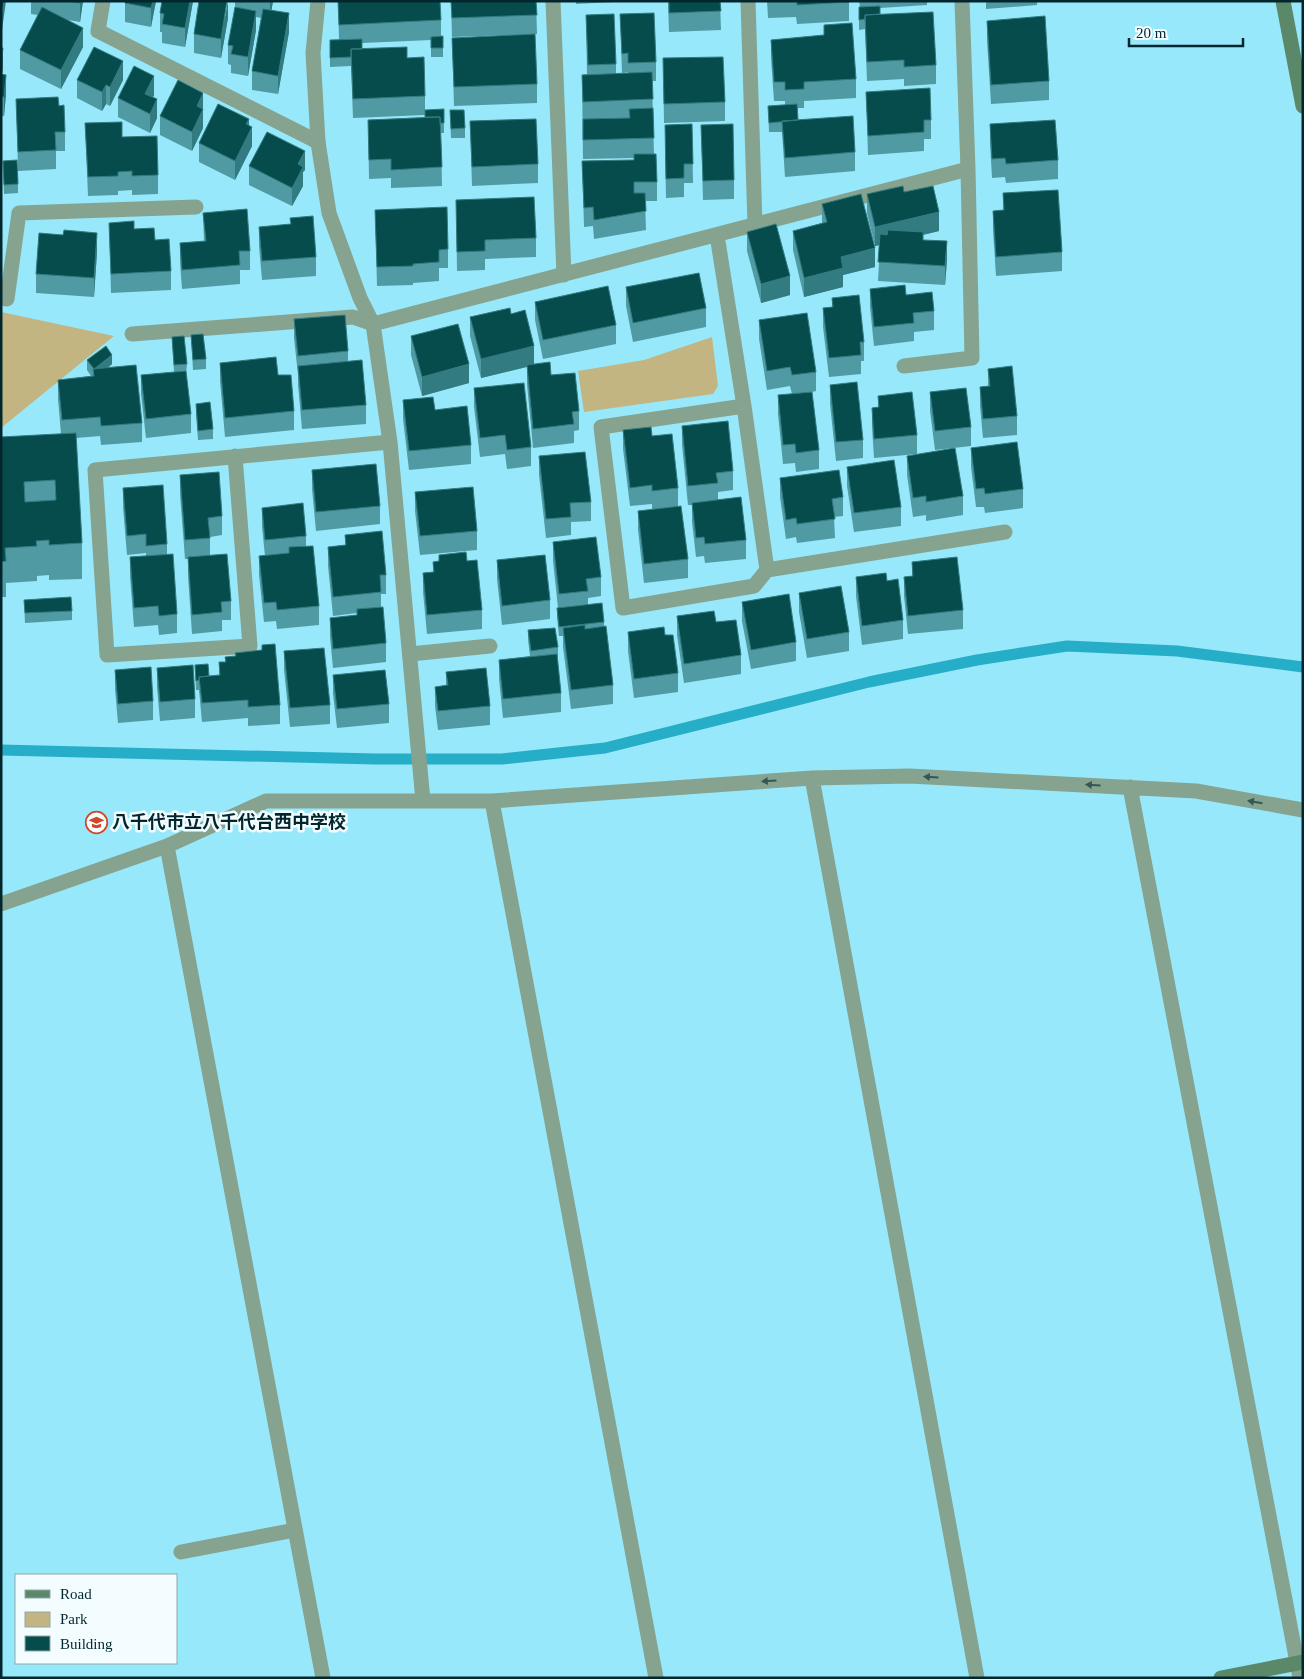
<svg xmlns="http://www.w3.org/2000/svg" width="1304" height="1679" font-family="'Times New Roman','Noto Sans JP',serif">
	<rect width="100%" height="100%" fill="#98e8fb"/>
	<path fill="#c3b581" d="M1,312L114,336L1,428Z
		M712,337L718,386L713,394L584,412L578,371L644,360Z"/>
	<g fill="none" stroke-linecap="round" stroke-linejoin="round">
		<path stroke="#26aec8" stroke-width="11" d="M1,750L375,759H502L605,748L869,682L977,660L1067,646L1177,651L1303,667"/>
		<path stroke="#85a38e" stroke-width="15" d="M103,1L98,31L318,142
			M132,334L353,317L373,324
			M410,654L490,646
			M181,1552L295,1530"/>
		<path stroke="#85a38e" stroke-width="15" d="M318,1L313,53L318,142L329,213L360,298L373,324L390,442L423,801
			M553,1L564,275
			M748,1L755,225
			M717,235L744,406L767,570
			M1,298L7,299L19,213L196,207
			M373,324L968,169
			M904,366L972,358L968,169L962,1
			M744,406L601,427L623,608L754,586L767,570L1005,532
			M235,456L250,646L107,655L95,470L390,442
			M812,778L977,1678
			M1130,787L1300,1678
			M492,801L656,1678
			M167,846L323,1678
			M1,904L167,846L266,801H492L812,778L910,776L1196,791L1303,810"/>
		<path stroke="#5a8869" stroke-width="15" d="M1283,1L1303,106
			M1221,1678L1303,1662"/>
	</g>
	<path fill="#509aa4" d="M31,1H83L80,22L68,20L83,47L61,89L20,69V50L38,15L31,14Z
		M121,1H156L151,27L125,22V2Z
		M162,1H193L185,47L162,43V32H160V13Z
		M235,1H273L271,11L289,32L278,94L252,90V71L261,18L256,17V30L248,76L231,73V65L228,64V45L235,7Z
		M338,1L441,20V37L443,48V57H431V40L362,43V49L407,58L425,96V110L444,123V133H441L442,186L391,188V178L369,179L368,120L425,117V115L353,118L351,66L330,67V40H339Z
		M451,1H536L537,34L452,37Z
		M576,1H633L576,4Z
		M668,1H720L721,30L669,32Z
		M767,1H849V21L797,24L796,17L768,18Z
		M859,1H927V5L880,8V14L936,65V84L904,86V79L867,81L865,29L859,30V7H860Z
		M986,1H1037V5L986,9Z
		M620,14L656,62V81H652L654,154L657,182V201H645L646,230L594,239L593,226L584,227L582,161L634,160V158L583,159L582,75L587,74L586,15L616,64V74L628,73V72L622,73Z
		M228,18L221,58L194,53V34Z
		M987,21L1049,81V100L991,104L987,40Z
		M824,25L856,79V98L804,101V108H798V120L855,152V171L785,177L782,132H769L768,106L785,105V101H774L771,58V40L824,35Z
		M452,38L537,84V103L454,106Z
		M1,48L3,67L2,74L6,94L4,116H1Z
		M663,58L725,102V121L664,123Z
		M77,80H123L110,106L106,104L102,111L77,98Z
		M866,92L931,120V139H924V151L868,155Z
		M203,93V128L192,151L160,135V116Z
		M154,95L153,97L157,118L150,133L118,117V98Z
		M16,99L59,106L65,132V151H56V169L18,171V193L4,194L3,161L18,169Z
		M450,110L465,128V138H451Z
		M470,121L538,164V183L472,186Z
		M85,123L122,137L158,175V194L132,195V190L118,191V195L88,196Z
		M692,124L693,183H684V197L666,198L665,144Z
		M990,124L1058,160V179L1006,183L1005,177L992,178L990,143Z
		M249,125L252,146L235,180L199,162V143Z
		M701,125L734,180V199L703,200Z
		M249,166L305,170L303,172V186L292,206L249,185Z
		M904,192L939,231L923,235V240L947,260L945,285L878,281L880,245L875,246L867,213V194Z
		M1003,193L1062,252V271L996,276L993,230V211L1003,210Z
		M456,200L536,238V257L485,259V270L457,271Z
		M822,204L875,267L843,275V287L804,297L793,250V231L822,223Z
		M375,210L448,249V268H439V281L413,283V285L377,286Z
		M203,213L250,251V270H240V284L182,289L180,262V243L204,241Z
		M109,223L134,229L155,240L171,271V290L111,293Z
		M290,224L316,257V276L262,280L259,246V227Z
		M747,232L790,295L761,303L747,251Z
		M97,252L94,297L36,293V274Z
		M626,287L706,308V327L633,342L626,306Z
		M870,289L906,295L934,311V330L914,332V341L874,346L870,307Z
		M832,298L864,342V361H861V374L829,377L823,327V308L832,307Z
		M535,302L616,325V344L543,359L535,320Z
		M511,314L534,364L551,375L579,411V430L574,431V443L533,448L527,384V367L481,378L470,336V317Z
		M294,319L348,351V362L366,405V424L302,429L298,385V375L294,338Z
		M759,320L816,372V391L812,392L819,450V469L796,472L795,463L783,464L778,414V395L792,394L790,386L767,390L759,339Z
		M191,335L206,359V369L193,370Z
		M411,336L469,383L422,396L411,355Z
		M172,337L187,364L186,374L191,414V433L146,438L141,394V375L174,372Z
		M87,360L112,364L108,368L142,423V442L101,445L100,436L76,438L82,543V579L49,580V575L37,576V581L6,583V597H1V437L61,434L58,399V380L91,376L87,370Z
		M220,363L278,375L294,411V430L225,437L220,381Z
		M988,369L1017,416V435L983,438L980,406V387L988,386Z
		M830,385L863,440V458L836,461L830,404Z
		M474,388L531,447V466L507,469L505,454L480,457L474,407Z
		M930,392L971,427V446L935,450L930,411Z
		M878,396L917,435V454L874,458L872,427V408L878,407Z
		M403,400L435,410L471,445V464L409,470L403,419Z
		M196,404L213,429V439L198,440L196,413Z
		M682,426L733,471V490L718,492V500L746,540V559L705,563L704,556L696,557L692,522V505H688L682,445Z
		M623,430L652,436L678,488V507L688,559V578L644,583L638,530V511L652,510V504L630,506L623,449Z
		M971,448L1023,489V508L985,513L984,507H976L971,467Z
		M539,456L591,502V521L571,522V535L546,538L539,475Z
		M907,456L963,496V515L926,521V515L913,517L907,475Z
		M847,467L901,507V526L854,532L847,486Z
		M312,470L380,506V524L316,531L312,489Z
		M180,475L222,516V535L210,537V555L231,601V620H222V631L192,634L188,576V559H185L180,494Z
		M780,478L843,497V516L834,517L835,538L797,543L796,537L786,539L780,497Z
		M123,488L167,544V554L177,614V633L159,635L158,625L134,627L130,576V557L146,556V553L127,555L123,507Z
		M415,492L477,531V550L420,555L415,511Z
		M262,508L306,536V546L319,606V625L277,629L276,621L264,622L259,575V556H265L262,527Z
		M345,535L386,575V594H381V607L386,643V662L333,668L330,637V618L357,615V613L333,616L328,566V547L345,545Z
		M553,542L601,577V596L588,598V605L604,622V627L613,685V704L571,709L563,647V636H559L557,617V608H558L553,561Z
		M439,555L467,561L482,610V629L427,634L423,592V573L433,572V562L439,561Z
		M497,560L550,600V619L502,625L497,579Z
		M912,562L963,610V629L908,634L904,596V577L912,576Z
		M856,577L887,581L903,620V639L862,645L856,596Z
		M799,593L849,632V651L807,658L799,612Z
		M24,600L72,611V620L25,623Z
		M742,602L796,642V661L751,669L742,621Z
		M677,616L716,622L741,655V674L684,683L677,635Z
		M528,630L558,647V657H557L561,693V712L503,718L499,679V660L530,656L528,640Z
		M628,632L665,635L678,673V692L634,698L628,651Z
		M284,651L330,705V724L290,727L284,670Z
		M225,657L280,705V724L248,726V718L202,722L199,690H196L195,665L209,676L219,675V662H225Z
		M157,668L195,699V718L160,721L157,687Z
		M115,670L153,701V720L118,723L115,689Z
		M446,672L490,706V725L438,730L435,706V687L446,686Z
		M333,675L389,704V723L337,728L333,694Z"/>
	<path fill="#327b80" d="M4,1H6L1,37V18Z
		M80,1H83L80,22Z
		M153,1H156L151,27V8Z
		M190,1H193L185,47V28Z
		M228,1V18L221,58V39Z
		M270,1H273L270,20Z
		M256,11V30L248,76V57Z
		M289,13V32L278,94V76Z
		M83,28V47L61,89V70Z
		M3,48V67L1,80V61Z
		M123,61V80L110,106V87Z
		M6,75V94L4,116V97Z
		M154,76V95L145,113V94Z
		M106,85V104L102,111V92Z
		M203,93V128L192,151V132L197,106Z
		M157,99V118L150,133V114Z
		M249,119V134L252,127V146L235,180V161L246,124Z
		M305,151V170L303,172V186L292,206V188L298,164Z
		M939,212V231L875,246V227Z
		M97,233V252L94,297V278Z
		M947,241V260L945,285V266Z
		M875,248V267L843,275V287L804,297V278L841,257Z
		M790,276V295L761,303V284Z
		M534,346V365L481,378V359Z
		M112,355V364L94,379V369Z
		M469,364V383L422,396V377Z"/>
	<path fill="#074c4c" stroke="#327b80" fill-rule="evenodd" d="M1,1H4L1,18Z
		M68,1H80V3Z
		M125,1H153L151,8L125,3Z
		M162,1H190L185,28L162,24L164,14L160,13Z
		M199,1H227L221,39L194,34Z
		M338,1H440L441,20L339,25Z
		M451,1H536L537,15L452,18Z
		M669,1H720L721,11L669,13Z
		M797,1H849V2L797,5Z
		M880,6V14L865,15V19L859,20V7Z
		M42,7L83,28L61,70L20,50Z
		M235,7L256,11L248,57L231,54L233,46L228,45Z
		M263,9L289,13L278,76L252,71Z
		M933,12L936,65L904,67V60L867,62L865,15Z
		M654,13L656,62L628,63V53L622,54L620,14Z
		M614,14L616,64L588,65L586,15Z
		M1045,16L1049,81L991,85L987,21Z
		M852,23L856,79L804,82V89L785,90V82H774L771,40L824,35V25Z
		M535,34L537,84L454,87L452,38Z
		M443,36V48H431V37Z
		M362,39V49H351V57L330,58V40Z
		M94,47L123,61L110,87L106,85L102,92L77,80Z
		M407,47V58L424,57L425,96L353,99L351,49Z
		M1,48H3L1,61Z
		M723,57L725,102L664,104L663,58Z
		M134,66L154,76L145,94L157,99L150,114L118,98Z
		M652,72L653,99L583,102L582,75Z
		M1,74L6,75L4,97H1Z
		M178,80L203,93L197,106L203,109L192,132L160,116Z
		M930,88L931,120H924V132L868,136L866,92Z
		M58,97L59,106L64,105L65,132H55L56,150L18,152L16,99Z
		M218,104L249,119L246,124L252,127L235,161L199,143Z
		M797,104L798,120L769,123L768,106Z
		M653,108L654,138L583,140V119L630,118L629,109Z
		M444,109V123H440V117H425V110Z
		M450,110H464L465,128L451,129Z
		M853,116L855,152L785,158L782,121Z
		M440,117L442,167L391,170V159L369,160L368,120Z
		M536,119L538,164L472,167L470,121Z
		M1055,120L1058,160L1006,164L1005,158L992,159L990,124Z
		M122,122V137L157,136L158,175L132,176V171L118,172V176L88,177L85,123Z
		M692,124L693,164H684V178L666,179L665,125Z
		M733,124L734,180L703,181L701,125Z
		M267,132L305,151L298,164L303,167L292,188L249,166Z
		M634,154H656L657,182H634V193H645L646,211L594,220L593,207L584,208L582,161L634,160Z
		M17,160L18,184L4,185L3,161Z
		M903,186L904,192L933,186L939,212L875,227L867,194Z
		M1058,190L1062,252L996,257L993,211L1004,210L1003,193Z
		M861,194L875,248L841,257L843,268L804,278L793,231L827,222L822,204Z
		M534,197L536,238L485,240V251L457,252L456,200Z
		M447,207L448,249L439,250V262L413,264V266L377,267L375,210Z
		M247,209L250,251H239L240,265L182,270L180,243L206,241L203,213Z
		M313,216L316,257L262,261L259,227L291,224L290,218Z
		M134,221V229L154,228L155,240L169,239L171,271L111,274L109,223Z
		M776,224L790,276L761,284L747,232Z
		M64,230L97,233L94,278L36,274L39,233L63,235Z
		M888,230L923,232V240L947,241L945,266L878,262L880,234L887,235Z
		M699,273L706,308L633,323L626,287Z
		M905,285L906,295L932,292L934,311L913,313L914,323L874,327L870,289Z
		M608,286L616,325L543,340L535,302Z
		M859,295L864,342H860L861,355L829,358L823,308L833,307L832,298Z
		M510,308L511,314L525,310L534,346L481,359L470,317Z
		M807,313L816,372L792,375L790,367L767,371L759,320Z
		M345,315L348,351L298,356L294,319Z
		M458,324L469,364L422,377L411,336Z
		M203,334L206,359L193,360L191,335Z
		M184,336L187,364L174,365L172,337Z
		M106,346L112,355L94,369L87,360Z
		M276,357L278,375H291L294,411L225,418L220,363Z
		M362,360L366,405L302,410L298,366Z
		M550,362L551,375L575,373L579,411L572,412L574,424L533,429L527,365Z
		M136,365L142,423L101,426L100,417L62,420L58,380L94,376L93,369Z
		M1012,366L1017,416L983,419L980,387L990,386L988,369Z
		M186,371L191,414L146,419L141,375Z
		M857,382L863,440L836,442L830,385Z
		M524,383L531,447L507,450L505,435L480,438L474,388Z
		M966,388L971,427L935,431L930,392Z
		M812,392L819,450L796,453L795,444L783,445L778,395Z
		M912,392L917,435L874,439L872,408L879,407L878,396Z
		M433,397L435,410L467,406L471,445L409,451L403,400Z
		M210,402L213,429L198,431L196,404Z
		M728,421L733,471L716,473L718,483L688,486L682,426Z
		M651,427L652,436L672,434L678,488L652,491V485L630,488L623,430Z
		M76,433L82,543L49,545V540L36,541L37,546L5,548L6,561L1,562V437ZM55,480L56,500L25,502L24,482Z
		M1017,442L1023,489L985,494L984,488L976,489L971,448Z
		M955,448L963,496L926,502V496L913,498L907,456Z
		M585,452L591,502L570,503L571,517L546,519L539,456Z
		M894,460L901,507L854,513L847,467Z
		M376,464L380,506L316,512L312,470Z
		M839,470L843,497L832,499L835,519L797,524L796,518L786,520L780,478Z
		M219,472L222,516L208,518L210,538L185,540L180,475Z
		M163,485L167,544L146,546V534L127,536L123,488Z
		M473,487L477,531L420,536L415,492Z
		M741,497L746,540L705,544L704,537L696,538L692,503Z
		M303,503L306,536L265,540L262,508Z
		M681,506L688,559L644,564L638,511Z
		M382,531L386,575H380L381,592L333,597L328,547L346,545L345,535Z
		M596,537L601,577L586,579L588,591L559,594L553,542Z
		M313,546L319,606L277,610L276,602L264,603L259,556L289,553V547Z
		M466,552L467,561L477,560L482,610L427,615L423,573L434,572L433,562L439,561V555Z
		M173,554L177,614L159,616L158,606L134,608L130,557Z
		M227,554L231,601L221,602L222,612L192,615L188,557Z
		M545,555L550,600L502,606L497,560Z
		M957,557L963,610L908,616L904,577L913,576L912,562Z
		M886,573L887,581L898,579L903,620L862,626L856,577Z
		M841,586L849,632L807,639L799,593Z
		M789,594L796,642L751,650L742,602Z
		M71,597L72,611L25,613L24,600Z
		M602,603L604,622L559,627L557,608Z
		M383,607L386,643L333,649L330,618L357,615V609Z
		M714,611L716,622L736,620L741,655L684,664L677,616Z
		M585,625V629L606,626L613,685L571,690L563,628Z
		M664,627L665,635H673L678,673L634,679L628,632Z
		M555,628L558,647L531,651L528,630Z
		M275,644L280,705L248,707V700L202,703L199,677L220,675L219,662H226L225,657L236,656L235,653L262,650V645Z
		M324,648L330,705L290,708L284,651Z
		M557,654L561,693L503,699L499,660Z
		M208,664L209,676L199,677V680L196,681L195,665Z
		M193,665L195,699L160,702L157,668Z
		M151,667L153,701L118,704L115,670Z
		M486,668L490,706L438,711L435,687L448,685L446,672Z
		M385,670L389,704L337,709L333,675Z"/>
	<defs><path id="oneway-solid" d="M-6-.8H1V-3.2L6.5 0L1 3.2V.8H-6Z" transform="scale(1.25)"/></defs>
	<g fill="#365854">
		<use href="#oneway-solid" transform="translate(931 777) rotate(-176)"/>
		<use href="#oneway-solid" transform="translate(769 781) rotate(176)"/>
		<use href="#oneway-solid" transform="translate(1093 785) rotate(-177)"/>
		<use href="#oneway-solid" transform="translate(1255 802) rotate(-170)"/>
	</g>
	<defs>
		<symbol id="school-ring" viewBox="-11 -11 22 22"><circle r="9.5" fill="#f3fdff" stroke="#d14627" stroke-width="1.5"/><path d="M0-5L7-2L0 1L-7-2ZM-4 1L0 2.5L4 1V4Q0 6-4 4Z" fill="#d14627"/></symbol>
	</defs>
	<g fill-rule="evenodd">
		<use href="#school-ring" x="84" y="810" width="25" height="25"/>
	</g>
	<g text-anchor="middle" stroke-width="5" stroke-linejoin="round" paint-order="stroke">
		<g font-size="18" font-weight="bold" fill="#02262d" stroke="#f3fdff" text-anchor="start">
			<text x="112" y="828">八千代市立八千代台西中学校</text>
		</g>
	</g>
	<rect width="1304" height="1679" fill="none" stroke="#02262d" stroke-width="5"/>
	<rect x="15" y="1574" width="162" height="90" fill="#f3fdff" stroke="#93a7ab"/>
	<rect x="25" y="1590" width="25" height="8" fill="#5a8869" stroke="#93a7ab"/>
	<text x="60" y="1599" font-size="15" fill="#02262d">Road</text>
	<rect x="25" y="1612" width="25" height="15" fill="#c3b581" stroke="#93a7ab"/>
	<text x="60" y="1624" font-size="15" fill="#02262d">Park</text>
	<rect x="25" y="1636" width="25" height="15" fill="#074c4c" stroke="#93a7ab"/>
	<text x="60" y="1649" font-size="15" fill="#02262d">Building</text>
	<path d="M1129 38v8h114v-8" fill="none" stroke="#02262d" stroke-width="2.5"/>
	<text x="1136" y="38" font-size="15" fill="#02262d" stroke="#f3fdff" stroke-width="4" paint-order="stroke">20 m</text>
</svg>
